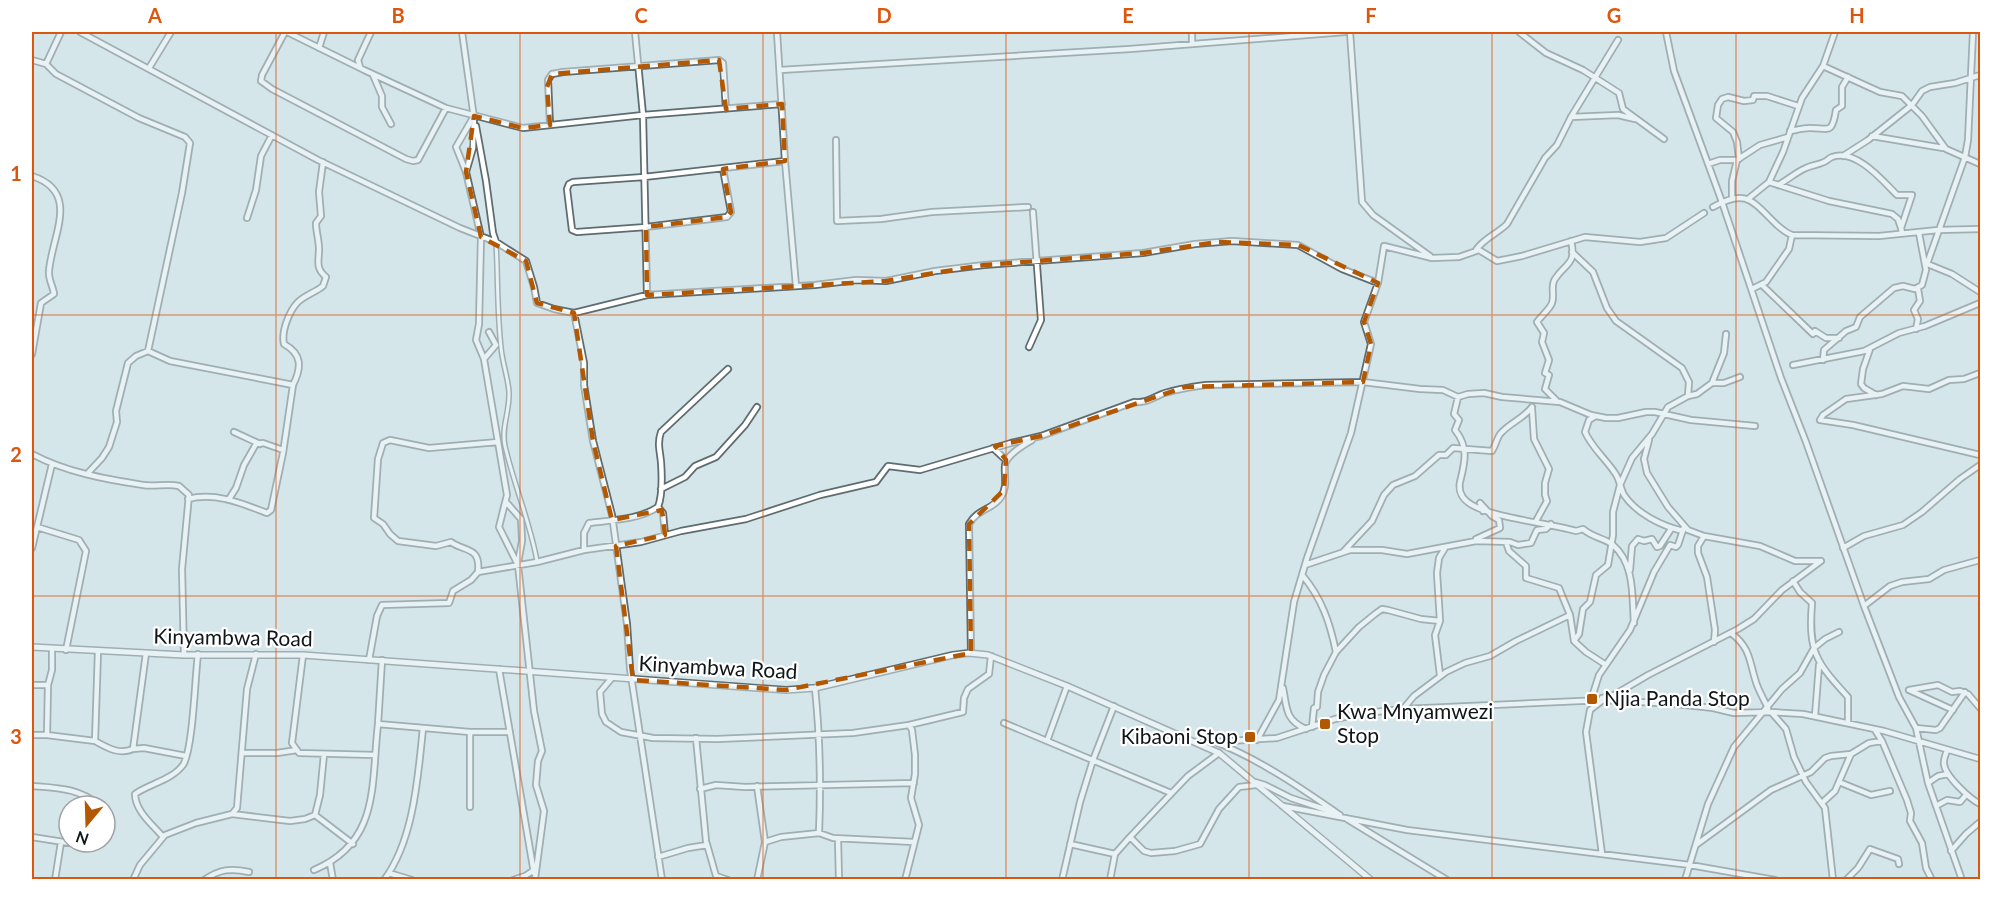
<svg xmlns="http://www.w3.org/2000/svg" width="2012" height="911" font-family="Lato,sans-serif">
	<rect width="100%" height="100%" fill="#d5e6ea"/>
	<g fill="none" stroke-linecap="round" stroke-linejoin="round">
		<defs>
			<path id="pedestrian" d="M496,242C498,277 497,312 501,347C502,362 508,377 509,392C510,411 501,427 505,446C514,485 530,522 537,561"/>
			<path id="minor" d="M61,32L46,64L56,74L139,118L185,137L190,143L182,193L148,351
				M80,32L318,160L460,228L496,242L526,261L534,287L537,303L554,309L574,313L647,295L815,285L856,280L886,281L935,271L984,265L1143,253L1195,244L1232,241L1298,245L1342,269L1378,283
				M285,32L262,75L261,81L272,89L406,159L413,161L418,160L446,108
				M287,32L364,70L446,108L523,128L643,115L782,104
				M462,32L474,118
				M635,32L643,115L647,295
				M777,32L785,161L796,286
				M1192,32V43
				M1350,32L1362,202L1373,215L1430,256
				M1519,32L1546,53L1583,70L1619,93L1623,109L1664,139
				M1666,32L1674,71L1722,202L1781,378L1806,442L1864,606L1899,697L1916,728L1928,783L1962,880
				M319,48L324,32
				M32,60L46,64
				M1823,66L1880,92L1902,96L1922,116L1946,149L1980,164
				M360,67L358,60L371,32
				M149,68L171,32
				M780,70L1130,49L1345,32
				M373,75L382,96V107L391,124
				M1571,117L1618,115L1635,119
				M550,125L548,80L552,74L563,72L719,60L723,63L726,109
				M476,126L486,181L493,233L496,242
				M1790,131C1796,130 1803,128 1810,128C1829,128 1832,135 1836,110L1842,106V87L1848,77
				M1872,136L1943,148
				M836,140L837,221L881,219L932,212L1028,207
				M1843,156L1868,140L1912,105L1922,91L1930,87L1955,83L1980,75
				M1739,159L1737,142L1733,132L1716,118L1718,105L1722,99L1728,97L1744,101L1753,100L1754,96H1767L1798,106
				M1708,164L1720,160H1737L1760,145L1788,137
				M723,169L731,212L727,217L646,227L577,232L572,230L567,189L569,184L573,182L644,177L785,161
				M466,172L473,148L474,116L456,147L466,172L481,237L479,324L476,340L484,359L507,495L499,527L518,565L534,711L542,751L538,761L536,785L544,811L535,879
				M32,176C81,192 52,235 49,271C48,279 53,286 54,294L41,303L32,354
				M1769,182L1829,201L1892,214L1898,219L1901,228
				M1778,185C1788,180 1796,172 1806,168C1812,165 1818,165 1824,162C1827,161 1829,158 1832,157C1856,148 1883,181 1897,195H1912L1901,228L1902,233
				M1732,198V181L1737,160
				M1748,199L1769,182L1783,152L1802,98L1823,66L1835,32
				M1713,207C1747,188 1752,201 1777,225C1782,229 1786,233 1792,235L1879,236L1938,230L1980,229
				M247,218L256,190L261,156L272,135
				M1476,250C1484,238 1497,234 1507,224L1545,158L1557,145L1571,117L1618,40
				M1572,252L1593,272L1607,308L1616,321L1682,368L1689,382L1688,396
				M1925,263L1952,274L1980,292
				M1927,264L1965,157L1968,140L1973,32
				M1762,285L1813,334L1815,331L1826,338H1839
				M1752,289L1766,282L1789,249L1792,235
				M574,313L584,363V385L593,441L612,515L627,624L630,669L662,880
				M1916,329L1918,319L1914,310L1920,301L1918,289
				M1029,347L1041,320L1033,212
				M1870,349L1863,369L1861,384L1864,388L1876,395
				M484,359L496,345L489,332
				M1823,360L1824,350L1846,331L1856,327L1860,317L1894,288L1903,286L1915,289L1922,285L1926,270L1919,233
				M1793,365L1864,351L1899,333L1925,326L1980,303
				M1712,383L1724,353L1726,334
				M293,385C302,367 302,354 284,344C281,332 289,311 298,302C304,296 316,292 323,286L326,277C315,268 319,261 319,249C319,240 316,232 316,223L321,216L319,192L323,162
				M1458,397L1454,414L1459,420L1455,430C1469,447 1465,462 1460,482C1458,492 1463,500 1472,505C1495,518 1548,523 1576,531L1583,529C1593,538 1605,538 1613,545C1635,564 1632,597 1634,623
				M1556,400L1545,389L1549,375L1545,373L1549,360L1542,342L1544,333L1537,322C1541,316 1550,309 1552,303C1555,295 1550,286 1555,279C1565,263 1577,265 1571,241
				M1532,408L1534,439L1549,469L1545,483V495L1547,501L1536,521
				M1594,417L1589,420L1585,432C1592,448 1605,458 1615,473C1620,480 1620,488 1624,495C1637,514 1662,526 1683,531
				M1820,420L1823,415L1846,399L1882,394L1903,386L1929,389L1949,380L1964,379L1980,373
				M1820,420L1853,425L1980,455
				M234,432L260,444
				M1649,440L1644,459L1647,473L1668,507L1688,530L1704,536L1760,546L1795,561H1821
				M993,448L1006,460
				M32,454C65,472 105,479 143,485C155,487 167,483 179,486L189,495L182,569L184,655
				M87,474L102,458L109,447L117,422L116,411L128,363L136,356L148,351L170,361L293,385L283,453L271,510L267,513C241,503 215,492 188,499
				M661,489L685,477L695,466L716,457L745,425L757,407
				M229,499L236,488L244,465L256,444L263,443L283,450
				M506,502L521,519L522,541L518,563
				M658,507L663,513L665,535
				M37,527L79,540L86,551L66,650
				M1704,536L1698,546V553L1707,577L1715,630L1714,642
				M1476,539L1500,528L1499,520L1492,516L1480,503L1483,511
				M1506,542L1509,551L1526,566V578L1559,588L1570,615L1574,641
				M32,548L52,464
				M1843,548L1864,536L1903,525L1922,512L1960,479L1980,465
				M584,550V533L589,523C612,520 638,520 658,507C663,494 662,476 661,462C660,451 657,443 661,432L728,369
				M1344,551L1372,521L1384,495L1393,485L1415,476L1439,455H1446L1453,448L1492,451C1496,445 1497,437 1501,433C1511,422 1523,419 1532,407
				M1305,565L1350,550H1382L1407,554L1476,541L1510,542L1518,545L1531,543L1537,530L1546,529L1551,524
				M1630,570L1632,546L1638,539L1644,541L1652,539L1657,547L1660,546L1671,529
				M478,572C481,546 464,552 451,542L436,546L398,541L390,534L383,524L374,518L378,459L383,443L390,440L429,448L498,442
				M1303,576C1322,599 1330,623 1336,652
				M1793,581L1800,592L1812,603C1808,652 1816,662 1848,697V723
				M1864,606L1890,586L1902,582L1929,579L1944,570L1980,560
				M1731,633C1752,649 1749,663 1757,685C1760,693 1764,700 1768,708
				M52,649V670L48,685L47,735L95,741
				M98,651L95,741C108,748 119,755 133,749L146,653
				M971,653L969,524C978,508 993,510 1001,497C1008,486 1004,477 1005,465C1006,455 1024,445 1032,440
				M303,655L292,743L299,753L375,755
				M369,660L377,616L382,605L449,603L453,591L471,580L478,572L537,562L584,550L641,542L681,531L746,519L820,495L876,482L888,466L920,470L1011,443L1041,436L1134,402C1146,403 1150,399 1162,394C1176,389 1191,387 1206,385L1363,382L1420,389L1443,390L1458,397L1468,394L1484,393L1502,397L1560,402L1591,415L1606,418H1618L1646,412H1655L1691,420L1755,426
				M1606,665L1586,652L1574,641L1579,634L1583,609L1590,602L1596,575L1608,565L1613,535V512L1620,485L1632,458L1652,434L1668,407L1688,396L1697,394L1712,383H1724L1740,377
				M499,669L534,873
				M1440,675L1435,635L1440,621L1437,573L1439,558L1445,548
				M611,679L600,692L602,714L606,722L621,732L653,738L717,739L853,733L909,725L963,712L964,698L968,689L989,674L991,656
				M32,685H48
				M815,688C820,737 821,784 819,833
				M1283,688C1287,708 1285,720 1306,729
				M1909,690L1938,685L1952,692L1960,691L1968,694L1980,708
				M1909,690L1953,710
				M1602,698L1614,695L1648,675L1738,629L1754,619L1782,590L1821,561
				M1591,700L1599,675L1630,630L1654,572L1670,545L1676,547L1678,545L1684,527
				M1403,709L1414,696L1446,672L1465,663L1490,656L1516,641L1570,615
				M1772,713L1786,729L1794,757L1806,782L1825,808L1833,880
				M1815,716L1819,665
				M1004,723L1171,793
				M378,724L382,660
				M1312,727L1314,708L1317,707L1318,692L1324,675L1336,652L1359,627L1375,614L1382,609L1388,610L1421,619L1440,621
				M1916,728L1936,730L1940,728L1965,692
				M1875,730L1882,741L1907,800L1911,813L1910,821L1922,843L1926,868L1932,880
				M32,735H47
				M696,738L706,841L716,876L728,880
				M1257,740L1279,700L1294,602L1307,558L1351,433L1371,344L1364,322L1378,283L1384,246L1432,258L1459,257L1479,250L1497,261L1522,256L1585,237L1640,242L1666,238L1704,213
				M1047,741L1067,686
				M1199,743L1277,738L1335,719L1365,713L1403,709L1603,700L1676,704L1713,708L1734,713L1771,712L1803,714L1884,731L1980,759
				M1218,743C1262,761 1301,788 1340,815
				M133,749L144,748L186,756
				M1947,750C1946,754 1943,760 1944,764C1945,776 1970,799 1980,804
				M242,753H277L297,750
				M1255,782L1265,785L1291,798L1333,812
				M1839,782L1871,795L1890,791
				M1928,783L1938,776L1948,774
				M32,786C57,788 80,788 100,806
				M757,786L765,842L757,880
				M700,789L716,785L745,787L914,783
				M1822,803L1835,791L1851,754
				M1283,806L1407,830L1690,865L1775,880
				M1936,806L1947,800L1960,802L1966,795
				M470,807V732H510
				M105,812L108,816L105,824
				M232,814L237,808L247,689L256,654
				M315,815L353,844
				M1347,819L1447,880
				M32,837L76,844L87,842
				M163,837C153,825 135,811 135,794C149,784 172,780 183,765C193,750 195,677 198,654
				M1130,837L1144,851L1151,853L1175,851L1200,844L1219,809L1239,787L1256,785
				M838,839L839,880
				M765,842L781,837L819,833L833,838L914,842
				M1070,844L1115,854
				M1696,845L1771,790L1811,772L1825,758L1831,756L1851,754L1869,743L1882,741
				M1951,851L1966,834L1980,822
				M1602,854L1586,732L1590,710L1603,700
				M658,857L688,848L707,845
				M330,863L333,880
				M314,870C380,842 371,786 378,724L470,732
				M389,873L412,880
				M55,880L61,842
				M133,880L140,865L165,835L196,823L232,814L290,821L305,819L315,815L320,795L324,754
				M204,880C220,869 231,868 249,872
				M384,880C414,840 418,776 423,728
				M513,880L525,876L534,870
				M905,880L919,825L911,798L915,774V755L912,730L909,725
				M1062,880L1080,802L1093,760L1114,706
				M1110,880L1115,854L1130,837L1188,776L1219,753
				M1685,880L1708,804L1734,747L1782,689L1800,673L1814,648L1825,639L1839,632
				M1846,880L1858,868L1870,849L1898,859L1899,864"/>
			<path id="tertiary" d="M32,647L184,655H303L786,690L815,688L953,655L969,653L988,655L1067,686L1219,753L1371,880"/>
		</defs>
		<use href="#pedestrian" stroke="#5e6c70" stroke-width="6"/>
		<use href="#minor" stroke="#5e6c70" stroke-width="8"/>
		<use href="#tertiary" stroke="#5e6c70" stroke-width="8"/>
		<use href="#pedestrian" stroke="#fff" stroke-width="3"/>
		<use href="#minor" stroke="#fff" stroke-width="4.5"/>
		<use href="#tertiary" stroke="#fff" stroke-width="5"/>
	</g>
	<path d="M0 0H2012V911H0ZM719,60L726,109L782,104L785,161L723,169L731,212L727,217L646,227L647,295L886,281L984,265L1143,253L1218,242L1298,245L1378,283L1364,322L1371,344L1363,382L1185,387L1041,436L995,446L1006,460L1004,490L969,524L971,653L786,690L633,680L616,546L665,535L662,510L612,520L593,441L574,313L537,303L526,261L481,237L466,172L474,116L523,128L550,125L547,87L552,74Z" fill="#d5e6ea" fill-opacity=".55" fill-rule="evenodd"/>
	<path fill="none" stroke="#b45701" stroke-width="4.5" stroke-dasharray="12 8" stroke-linejoin="round" d="M719,60L726,109L782,104L785,161L723,169L731,212L727,217L646,227L647,295L886,281L984,265L1143,253L1218,242L1298,245L1378,283L1364,322L1371,344L1363,382L1185,387L1041,436L995,446L1006,460L1004,490L969,524L971,653L786,690L633,680L616,546L665,535L662,510L612,520L593,441L574,313L537,303L526,261L481,237L466,172L474,116L523,128L550,125L547,87L552,74Z"/>
	<path fill="none" stroke="#dd560d" stroke-width="1.5" stroke-opacity="0.55" d="M276,32V880M520,32V880M763,32V880M1006,32V880M1249,32V880M1492,32V880M1736,32V880M32,315H1980M32,596H1980"/>
	<g fill="#b45701" stroke="#fff" stroke-width="2">
		<rect x="1586" y="693" width="12" height="12" rx="3"/>
		<rect x="1319" y="718" width="12" height="12" rx="3"/>
		<rect x="1244" y="731" width="12" height="12" rx="3"/>
	</g>
	<g text-anchor="middle" stroke-width="4.5" stroke-linejoin="round" paint-order="stroke">
		<g font-size="21" fill="#101618" stroke="#fff">
			<text transform="translate(233 638) rotate(1)" y="7">Kinyambwa Road</text>
			<text transform="translate(718 668) rotate(3)" y="7">Kinyambwa Road</text>
		</g>
		<g font-size="21" fill="#101618" stroke="#fff" text-anchor="start">
			<text x="1604" y="706">Njia Panda Stop</text>
			<text x="1337" y="719">Kwa Mnyamwezi<tspan x="1337" dy="24">Stop</tspan></text>
			<text x="1238" y="744" text-anchor="end">Kibaoni Stop</text>
		</g>
	</g>
	<rect width="2012" height="911" fill="none" stroke="#ffffff" stroke-width="66"/>
	<g transform="translate(87 824) rotate(199)"><circle r="28" fill="#ffffff" stroke="#9fa2a3" stroke-width="1.5"/>
	<path d="M0-4.5L10 22L0 15L-10 22Z" fill="#b45701"/>
	<text y="-9" font-size="16" font-weight="bold" text-anchor="middle" fill="#101618">N</text>
	</g>
	<rect x="33" y="33" width="1946" height="845" fill="none" stroke="#dd560d" stroke-width="2"/>
	<g font-size="20" text-anchor="middle" font-weight="bold" fill="#dd560d">
		<text x="155" y="23">A</text>
		<text x="398" y="23">B</text>
		<text x="641" y="23">C</text>
		<text x="884" y="23">D</text>
		<text x="1128" y="23">E</text>
		<text x="1371" y="23">F</text>
		<text x="1614" y="23">G</text>
		<text x="1857" y="23">H</text>
		<text x="16" y="181">1</text>
		<text x="16" y="462">2</text>
		<text x="16" y="744">3</text>
	</g>
</svg>
